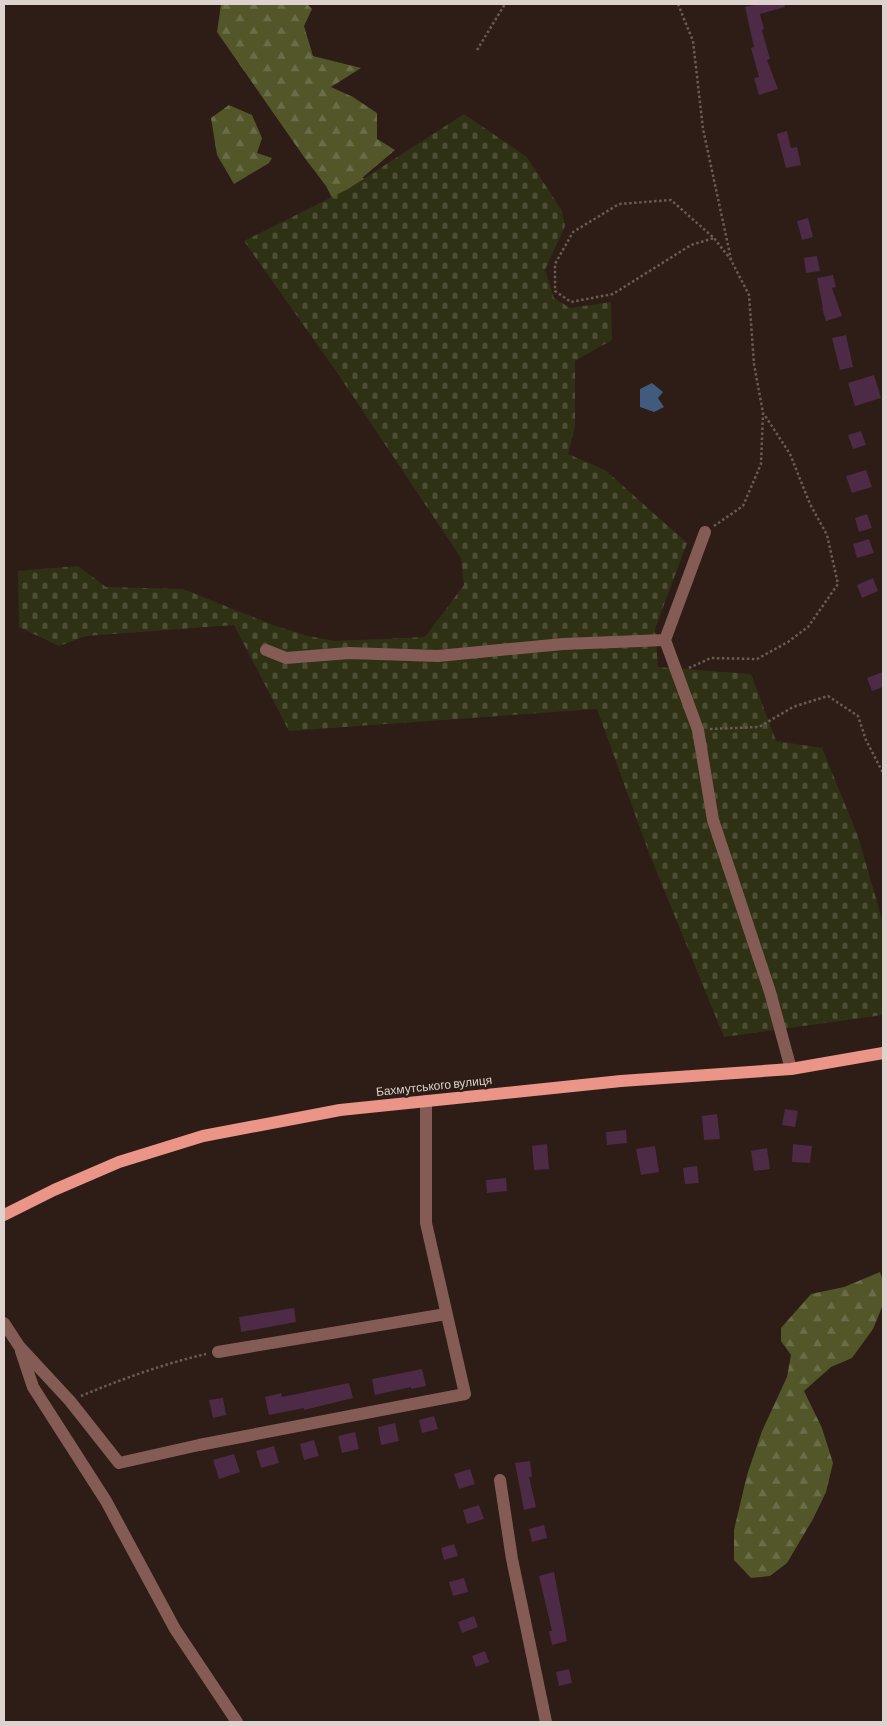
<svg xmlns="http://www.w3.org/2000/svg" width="887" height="1726" font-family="Barlow,sans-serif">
	<defs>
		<pattern id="forest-firs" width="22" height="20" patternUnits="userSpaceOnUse" patternTransform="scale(1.25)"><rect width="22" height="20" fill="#525629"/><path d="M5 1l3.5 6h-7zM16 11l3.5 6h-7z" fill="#6a6d47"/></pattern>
		<pattern id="cemetery-stones" width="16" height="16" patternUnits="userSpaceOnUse" patternTransform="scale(1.25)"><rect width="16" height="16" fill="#2f3114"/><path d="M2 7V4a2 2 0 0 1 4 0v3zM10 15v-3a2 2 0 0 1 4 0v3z" fill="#4d4e35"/></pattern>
	</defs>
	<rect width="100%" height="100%" fill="#2d1d16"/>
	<path fill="url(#forest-firs)" d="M221,4H307L312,9L304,26L313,56L361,68L331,87L353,97L377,113V139L395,150L362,178L380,182L346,225L326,186L304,157L217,32Z
		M229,105L252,115L262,138L257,153L272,158L269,163L234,184L217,155L211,118Z
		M880,1272L883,1281V1298L882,1307L873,1329L852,1358L831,1367L804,1391L822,1428L833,1463L826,1492L813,1519L787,1563L770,1576L751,1578L734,1560V1530L747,1475L762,1431L787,1377L791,1355L781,1341V1328L811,1294L844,1287Z"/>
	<path fill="url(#cemetery-stones)" d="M464,114L527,157L562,211L565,226L545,270L554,298L570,308L611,302L612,340L575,361V426L568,454L605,470L687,543L655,629L658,667L751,674L776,741L822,748L858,836L883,923V1015L724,1037L649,853L597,709L289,731L234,625L86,636L59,646L19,627L18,571L78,566L106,587L183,589L273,625L308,636L335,641L425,637L464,585L461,558L338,374L244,241L348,189Z"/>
	<path fill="#405b7e" d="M652,383L663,392L658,398L664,407L654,412L640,407V389Z"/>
	<path fill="#4d2a46" d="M759,4H784L785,7L760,14L764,29L762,30L770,59L767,60L778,89L759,95L754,78L759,77L751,48L754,47L745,7Z
		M787,131L791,148L797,147L801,165L786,168L777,134Z
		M808,218L813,237L802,240L797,221Z
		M817,256L820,271L806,273L804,258Z
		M833,275L836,287L832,288L842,316L826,321L822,308H823L817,278Z
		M846,335L853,367L840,370L832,338Z
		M874,375L881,398L855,406L848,383Z
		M861,431L866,445L853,449L848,435Z
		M866,470L872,487L852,493L846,476Z
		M867,514L872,528L859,532L855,518Z
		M869,539L874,553L857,558L853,544Z
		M873,578L878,591L862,598L857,585Z
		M883,672V687L872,691L867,678Z
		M785,1109L798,1111L795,1127L782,1125Z
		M717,1114L720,1139L704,1140L702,1116Z
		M626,1130L627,1143L607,1145L606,1132Z
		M547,1144L549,1169L534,1170L532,1146Z
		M793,1144L812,1146L810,1163L792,1162Z
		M655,1146L659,1172L641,1175L636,1149Z
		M767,1148L770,1169L754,1171L751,1151Z
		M697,1166L699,1183L685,1184L683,1168Z
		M506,1178L507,1191L487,1193L486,1180Z
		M294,1308L296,1322L241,1332L239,1317Z
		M422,1369L426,1386L411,1389V1387L375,1395L372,1379Z
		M349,1383L353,1398L304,1410V1408L269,1415L265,1397L281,1393L282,1397Z
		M223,1398L226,1415L213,1418L209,1400Z
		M434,1416L438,1429L422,1433L419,1420Z
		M395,1423L399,1441L381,1445L378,1427Z
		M355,1432L359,1449L342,1453L338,1436Z
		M314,1440L319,1456L304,1460L300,1444Z
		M274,1446L279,1463L261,1468L256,1451Z
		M234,1454L240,1472L219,1479L213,1460Z
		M530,1461L532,1477H529L536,1507L524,1510L515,1463Z
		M470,1469L475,1484L459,1489L454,1474Z
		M479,1505L484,1519L467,1524L463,1510Z
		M544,1525L547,1538L532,1542L529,1529Z
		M454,1544L458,1556L444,1560L441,1548Z
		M554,1572L567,1641L552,1645L549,1631H552L539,1576Z
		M464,1578L468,1592L453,1596L449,1582Z
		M474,1616L478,1627L462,1633L458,1622Z
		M485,1651L489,1662L476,1667L472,1656Z
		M569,1669L572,1683L559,1686L556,1672Z"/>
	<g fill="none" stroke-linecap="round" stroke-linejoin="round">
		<path stroke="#695b55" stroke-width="2.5" stroke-dasharray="2.5 2.5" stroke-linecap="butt" d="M678,4L693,41L703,129L731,259
			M477,50L505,4
			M714,526L743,506L761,464L763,413L754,364L749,295L731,260L714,238L671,200L619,204L573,232L555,264V291L571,302L613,294L691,245L714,238
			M689,668L711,658L757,659L788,642L808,627L838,584L827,535L810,504L790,454L764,414
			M710,729L759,727L793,707L828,696L858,716L866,740L883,773
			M81,1396C122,1379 163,1364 206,1354"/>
		<path stroke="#855c55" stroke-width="12" d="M705,532L665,640L698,730L713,820L770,992L791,1069
			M266,650L286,658L349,653L438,656L563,644L665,640
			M4,1323L19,1346L70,1401L119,1463L199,1445L465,1394L426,1223V1101
			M21,1351L33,1387L106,1501L175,1629L237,1722
			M218,1352L446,1314
			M500,1480L512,1559L546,1722"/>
		<path stroke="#eb9588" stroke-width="12" d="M4,1215L54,1190L119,1162L203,1136L340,1110L621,1081L791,1069L883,1053"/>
	</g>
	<g text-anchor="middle" stroke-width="5" stroke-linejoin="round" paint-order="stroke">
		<g font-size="12" fill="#ddd2cd" stroke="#2d1d16">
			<text transform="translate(434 1086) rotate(-6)" y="4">Бахмутського вулиця</text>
		</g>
	</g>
	<rect width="887" height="1726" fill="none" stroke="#ddd2cd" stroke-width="10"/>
</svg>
